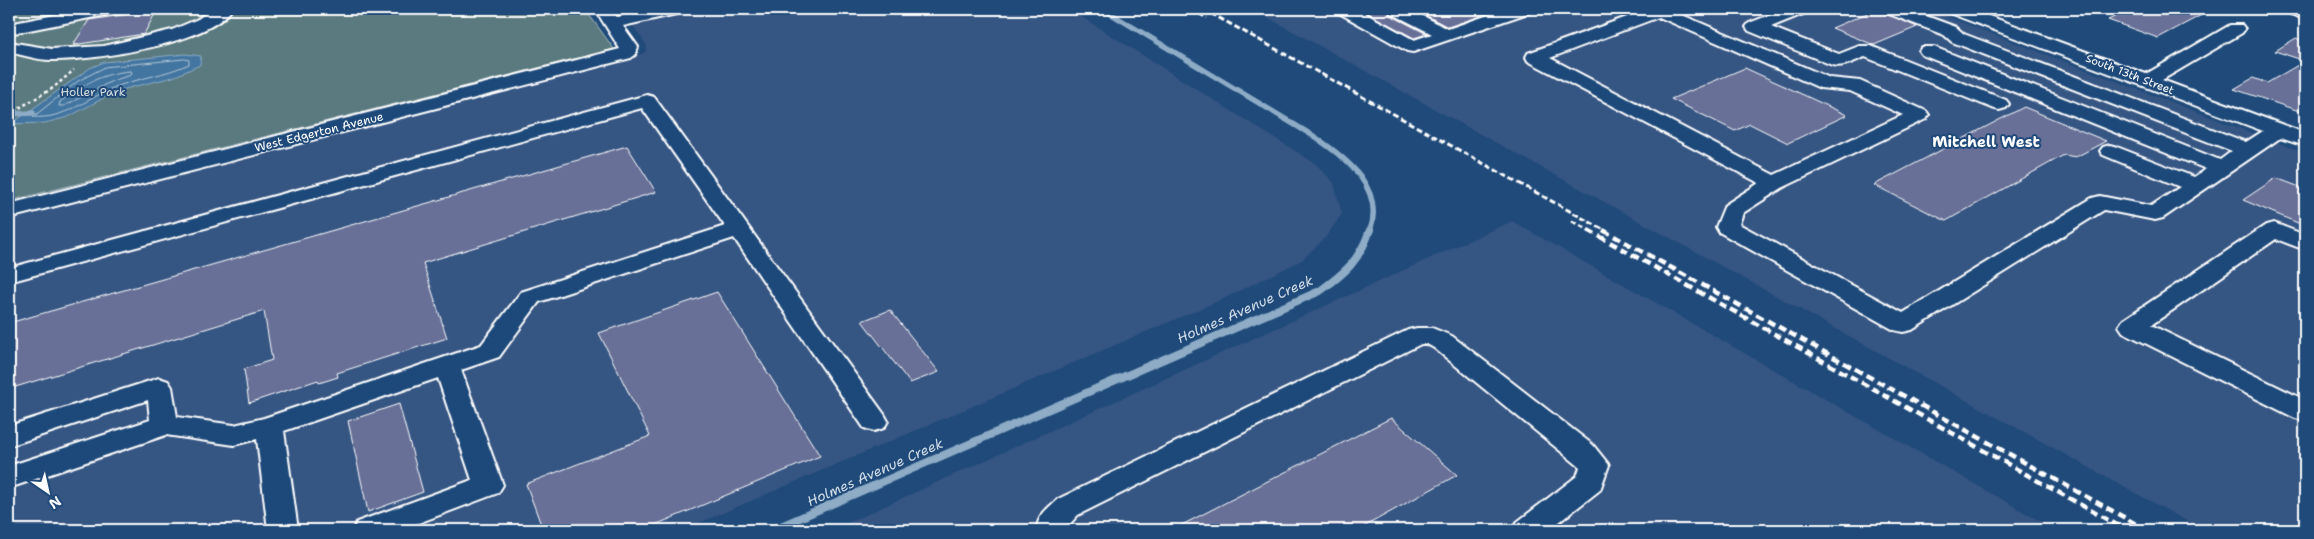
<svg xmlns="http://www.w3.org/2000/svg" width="2314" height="539" font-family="'Shantell Sans',sans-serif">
	<rect width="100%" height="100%" fill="#1f4a7a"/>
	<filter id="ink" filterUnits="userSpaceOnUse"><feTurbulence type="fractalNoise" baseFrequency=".02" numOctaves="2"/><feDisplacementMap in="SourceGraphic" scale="10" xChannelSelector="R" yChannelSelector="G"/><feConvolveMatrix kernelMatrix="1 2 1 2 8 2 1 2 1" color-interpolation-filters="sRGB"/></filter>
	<g filter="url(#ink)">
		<path fill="#355583" d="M621,9H1069L1316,164L1334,183L1342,214L1325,238L1302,260L1223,299L683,530H9V220L626,61L645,52L647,46Z
			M1252,9H1927L2305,153V530H2203Z
			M1512,221L2056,530H832Z"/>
		<path fill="#5a7a7f" stroke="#acbcbf" d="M9,9H585L614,49L9,201Z"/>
		<path fill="#4375a0" stroke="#8eacc6" d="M185,54L201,56L200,65L173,77L117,91L68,117L45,123L11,124L90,68L104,62Z"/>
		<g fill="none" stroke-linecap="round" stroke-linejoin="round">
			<path stroke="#b4c8d9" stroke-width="1" d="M185,59L189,60V64C165,75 139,78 115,87C88,98 64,120 33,117L78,81L105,67Z
				M130,71L132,72L131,75L112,81L64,106H59L60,102C82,85 102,73 130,71Z"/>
			<path stroke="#8eacc6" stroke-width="5.5" d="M1103,9L1315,137C1346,158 1385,188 1370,231
				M9,114L33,113"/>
			<path stroke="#8eacc6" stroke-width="8" d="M772,530L1320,291C1346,272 1359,261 1370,230"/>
		</g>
		<path fill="#687098" stroke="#fff" d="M1360,9H1387L1390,15L1427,34L1414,38Z
			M1414,9H1495L1496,11L1448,27Z
			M1877,9L1917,27L1874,45L1832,28Z
			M2132,9H2213L2158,38L2108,20Z
			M157,10L144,34L73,45L89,20Z
			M2296,38L2305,42V113L2234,89L2253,78L2267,83L2305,61L2275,51Z
			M1745,68L1847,115L1788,143L1750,124L1735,131L1671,99Z
			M2024,107L2106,141L2076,157L2064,155L1946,221L1874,185Z
			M627,146L656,192L423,263L447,338L337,373L338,377L319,383L318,380L249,403L244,369L272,360L264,311L9,389V323Z
			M2276,178L2305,189V226L2243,200Z
			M717,292L820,456L643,530H543L526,484L650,436L599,333Z
			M890,310L939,372L910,383L862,321Z
			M399,404L423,492L368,512L348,421Z
			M1391,418L1457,475L1358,530H1172Z"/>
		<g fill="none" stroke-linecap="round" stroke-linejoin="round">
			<defs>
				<path id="minor" d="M85,9H119L116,13L110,14L9,34V24Z
					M212,9H232C208,44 95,60 54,60C40,61 23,55 9,52V42L52,49L104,46L172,30L198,19Z
					M595,9H611L617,17L653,9H684L681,13L623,26L638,47L635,55L631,58L9,218V204L620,49Z
					M1336,9H1357L1414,40L1432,34L1391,13L1389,9H1410L1448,29L1506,9H1531L1528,13L1413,52L1407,51L1339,13Z
					M1649,9H1668L1830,78L1860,81L1926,111L1929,115L1926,119L1782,188L1743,213L1739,224L1903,313L2092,198L2100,196L2151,206L2180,187L2103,155L2100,151L2103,147L2110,145L2117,147L2194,177L2206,169L1922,55L1919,51L1922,47H1934L2220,160L2232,151L1952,42L1944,35L1886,13L1884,9H1907L1956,27L1964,34L2246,142L2263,131L1949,13L1946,9H1970L2146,74L2230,25H2242L2245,29L2242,33L2162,80L2305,133V146L2280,138L2163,218L2155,220L2104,210L1912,330L1903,332L1894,330L1719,232L1716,227L1725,205L1759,183L1528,61L1526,57L1528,53ZM1659,17L1820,88L1850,91L1903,115L1774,175L1550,58Z
					M1785,9H1809L1806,13L1771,27L1839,54L1859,46H1871L2006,100L2009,104L2006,108L1999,110L1992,108L1865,57C1854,61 1844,68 1832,65L1749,31L1746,27L1749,23Z
					M2285,9H2305V19L2288,13Z
					M647,95L654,97L884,414L888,421L884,428L874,431L864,428L734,238L539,302L499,357L461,370L503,485L498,493L400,530H353L357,522L472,480L438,378L284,431L298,530H268L257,439L234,445L166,435L9,488V466L150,420L148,400L9,446V426L159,378L168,381L172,387L177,417L234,425L264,418L481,345L521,292L725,226L642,108L9,282V268Z
					M2274,223L2305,235V250L2276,239L2151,325L2305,400V420L2295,418L2123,332L2119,326L2123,320L2266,225Z
					M1417,328H1432L1452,336L1593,445L1609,465L1600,490L1549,530H1513L1517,522L1577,476L1580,467L1434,348L1427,344H1421L1078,515L1067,527V530H1037C1037,516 1048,508 1058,499L1408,330Z"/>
			</defs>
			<use href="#minor" stroke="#fff" stroke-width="4"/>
			<path stroke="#fff" stroke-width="2.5" stroke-dasharray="3 3" stroke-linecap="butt" d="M128,13L139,9
				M9,114L53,88L74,70"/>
			<use href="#minor" fill="#1f4a7a" fill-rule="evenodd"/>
			<path stroke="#fff" stroke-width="3" stroke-dasharray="6 3" stroke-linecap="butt" d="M1191,9L1207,18
				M1203,9L1606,231
				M1572,221L1590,231"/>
			<path stroke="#fff" stroke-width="4.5" stroke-dasharray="8 4.5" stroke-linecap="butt" d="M1588,230L2126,530
				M1603,230L2147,530"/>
		</g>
	</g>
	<g text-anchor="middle" stroke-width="4" stroke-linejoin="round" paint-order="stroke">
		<g font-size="11" fill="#fff" stroke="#1f4a7a">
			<text transform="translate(2130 74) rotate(21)" y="4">South 13th Street</text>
		</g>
		<g font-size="12" fill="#d6dedf" stroke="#1f4a7a">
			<text x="93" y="96">Holler Park</text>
		</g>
		<g font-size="12" fill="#fff" stroke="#1f4a7a">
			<text transform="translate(319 132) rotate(-14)" y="4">West Edgerton Avenue</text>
		</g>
		<g font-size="14" font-style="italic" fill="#d0dce7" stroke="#1f4a7a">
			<text transform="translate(1245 309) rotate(-24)" y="5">Holmes Avenue Creek</text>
			<text transform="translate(875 472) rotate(-24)" y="5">Holmes Avenue Creek</text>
		</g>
		<g font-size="15" font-weight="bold" fill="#fff" stroke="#1f4a7a">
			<text x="1986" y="147">Mitchell West</text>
		</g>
	</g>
	<rect width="2314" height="539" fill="none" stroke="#1f4a7a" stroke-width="30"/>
	<rect x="15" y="15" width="2284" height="509" fill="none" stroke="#fff" stroke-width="2" filter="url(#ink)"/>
	<g transform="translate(48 492) rotate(146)" stroke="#1f4a7a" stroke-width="4" paint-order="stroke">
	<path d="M0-4L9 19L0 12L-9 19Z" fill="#ffffff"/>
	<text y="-8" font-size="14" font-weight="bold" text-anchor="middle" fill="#ffffff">N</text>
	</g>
</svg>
